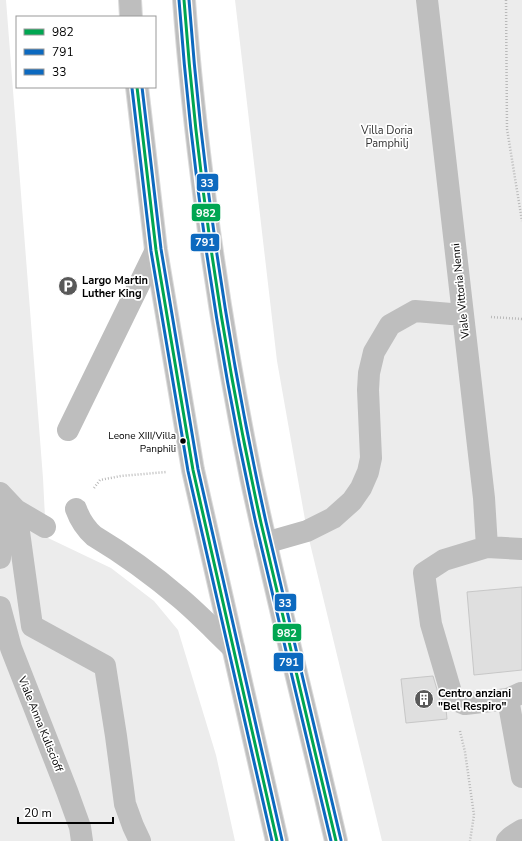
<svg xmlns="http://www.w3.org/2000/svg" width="522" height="841" font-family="'Nunito Sans',sans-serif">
	<rect width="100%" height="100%" fill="#fff"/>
	<path fill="#ececec" d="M0,0H6L43,478L46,537L111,568L154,601L178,630L216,755L235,841H0Z
		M235,0H522V841H382L307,531L277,361Z"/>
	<path fill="#dfdfdf" stroke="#c7c7c7" d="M522,587V670L474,675L467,592Z
		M433,676L441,703L444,707L446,709L447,719L406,723L401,679Z"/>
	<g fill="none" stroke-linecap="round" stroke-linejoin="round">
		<defs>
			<path id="major" d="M130,0L131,17
				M184,0C189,70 197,140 206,209C218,299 233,388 251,477C277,599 308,720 336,841
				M137,87L156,250L193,470L277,841"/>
		</defs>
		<use href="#major" stroke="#dbdbdb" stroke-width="24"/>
		<path stroke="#b9b9b9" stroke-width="2.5" stroke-dasharray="1 2" stroke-linecap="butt" d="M506,0L507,129L522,221
			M491,317L522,319
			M94,488L100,480L121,476L166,472
			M460,731L465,752L474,815L470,841"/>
		<path stroke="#bebebe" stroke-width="22" d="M427,0L484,498L487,547L522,549
			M68,430L156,250
			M0,493L16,510L45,527
			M76,509C80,520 85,528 94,536C124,554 153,575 180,598C199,614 216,632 234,649
			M16,510L32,626L105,666L116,736L125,804L133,826L140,841
			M0,519L1,524L0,558
			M265,543L307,531L333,518L352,501L361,488L368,472L371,458L368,390L369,373L374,352L390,325L415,311L463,315
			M487,547L444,560L424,573L431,624L453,699L465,704L508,699
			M0,607L11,648L67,791L80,827L82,841
			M521,693L508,699L522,777
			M507,841L511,837L522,830"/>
		<use href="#major" stroke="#bebebe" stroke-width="22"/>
		<defs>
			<path id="bus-1" d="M184,0C197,176 223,351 261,523L336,841
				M137,87L156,250L193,470L277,841"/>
			<path id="bus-2" d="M179,0C192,176 218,351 256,524L331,841
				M132,88L151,251L188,471L272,841"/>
			<path id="bus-3" d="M189,0C202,175 228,350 266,522L341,840
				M142,87L161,249L198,469L282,840"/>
		</defs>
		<use href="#bus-1" stroke="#fff" stroke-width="6"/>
		<use href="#bus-2" stroke="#fff" stroke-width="6"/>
		<use href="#bus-3" stroke="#fff" stroke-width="6"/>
		<use href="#bus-1" stroke="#00a651" stroke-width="3"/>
		<use href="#bus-2" stroke="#0c69bf" stroke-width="3"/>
		<use href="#bus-3" stroke="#0c69bf" stroke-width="3"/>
	</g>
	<defs>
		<symbol id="parking-disc" viewBox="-11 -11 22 22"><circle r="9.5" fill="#595959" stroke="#fff"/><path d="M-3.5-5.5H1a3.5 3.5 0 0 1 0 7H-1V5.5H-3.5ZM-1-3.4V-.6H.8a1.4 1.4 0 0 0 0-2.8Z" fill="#fff"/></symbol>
		<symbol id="building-disc" viewBox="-11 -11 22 22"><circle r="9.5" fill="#595959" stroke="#fff"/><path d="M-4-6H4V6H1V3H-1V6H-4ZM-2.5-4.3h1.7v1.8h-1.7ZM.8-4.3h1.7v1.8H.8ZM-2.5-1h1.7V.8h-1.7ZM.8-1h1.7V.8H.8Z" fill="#fff"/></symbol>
	</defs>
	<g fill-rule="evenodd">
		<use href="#parking-disc" x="57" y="275" width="22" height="22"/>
		<use href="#building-disc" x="413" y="688" width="22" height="22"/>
	</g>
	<circle fill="#000" stroke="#fff" stroke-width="1.5" cx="183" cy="441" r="3.5"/>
	<g text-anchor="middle" stroke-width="3.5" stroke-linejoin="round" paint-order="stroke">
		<g font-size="10" fill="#000" stroke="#fff" text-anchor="end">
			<text x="176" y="439">Leone XIII/Villa<tspan x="176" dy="13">Panphili</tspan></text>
		</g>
		<g font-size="11" fill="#333" stroke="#fff">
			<text x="387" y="134">Villa Doria<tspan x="387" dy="13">Pamphilj</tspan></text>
		</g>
		<g font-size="11" font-weight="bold" fill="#000" stroke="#fff" text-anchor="start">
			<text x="82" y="284">Largo Martin<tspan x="82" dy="13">Luther King</tspan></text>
			<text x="438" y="697">Centro anziani<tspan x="438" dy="13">"Bel Respiro"</tspan></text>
		</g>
		<g font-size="11" fill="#000" stroke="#fff">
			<text transform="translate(460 291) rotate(-96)" y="4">Viale Vittoria Nenni</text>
			<text transform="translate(41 724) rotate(68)" y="4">Viale Anna Kuliscioff</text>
		</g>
	</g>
	<g stroke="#fff" stroke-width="1.5">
		<rect x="196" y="173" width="23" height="19" rx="4" fill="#0c69bf"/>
		<rect x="191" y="203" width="30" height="19" rx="4" fill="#00a651"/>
		<rect x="190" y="233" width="30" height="19" rx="4" fill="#0c69bf"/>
		<rect x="274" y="593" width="23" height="19" rx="4" fill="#0c69bf"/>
		<rect x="272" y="623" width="30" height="19" rx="4" fill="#00a651"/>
		<rect x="273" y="652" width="31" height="20" rx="4" fill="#0c69bf"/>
	</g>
	<g font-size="11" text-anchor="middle" font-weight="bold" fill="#fff">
		<text x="207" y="187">33</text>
		<text x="206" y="217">982</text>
		<text x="205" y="246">791</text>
		<text x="285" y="607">33</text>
		<text x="287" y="637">982</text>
		<text x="289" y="666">791</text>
	</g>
	<rect x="16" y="16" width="140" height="72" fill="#ffffff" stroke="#999999"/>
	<rect x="24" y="29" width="20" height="6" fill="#00a651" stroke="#999999"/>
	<text x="52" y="36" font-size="12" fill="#000000">982</text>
	<rect x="24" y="49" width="20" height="6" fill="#0c69bf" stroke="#999999"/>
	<text x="52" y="56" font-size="12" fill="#000000">791</text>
	<rect x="24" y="69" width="20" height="6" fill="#0c69bf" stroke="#999999"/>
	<text x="52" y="76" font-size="12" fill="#000000">33</text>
	<path d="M18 817v6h95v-6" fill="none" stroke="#000000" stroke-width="2"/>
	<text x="24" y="817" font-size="12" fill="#000000" stroke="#ffffff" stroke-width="3" paint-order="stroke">20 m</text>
</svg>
